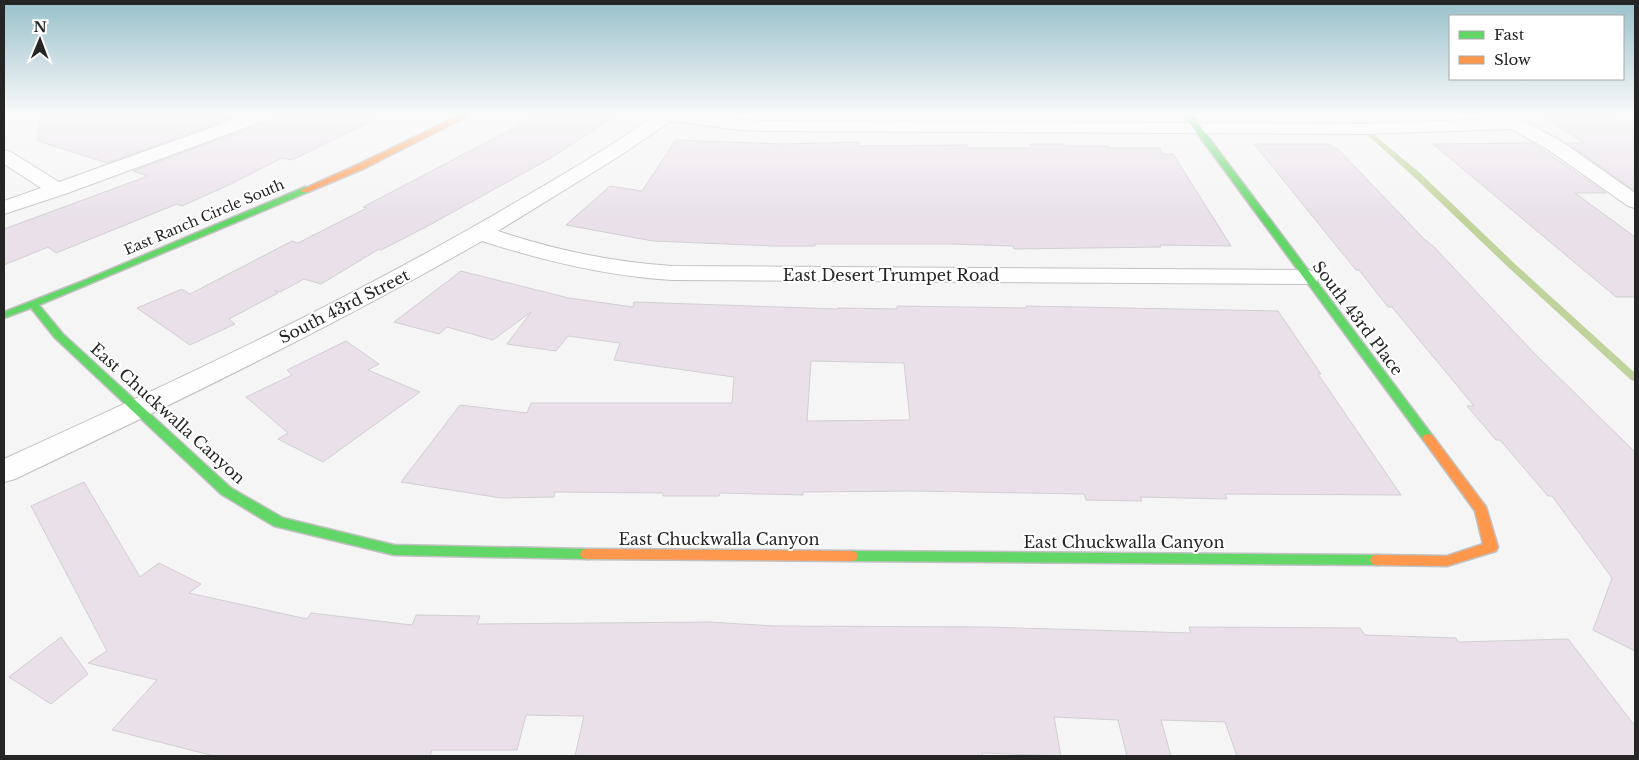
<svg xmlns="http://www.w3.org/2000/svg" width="1639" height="760" font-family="'Libre Baskerville',serif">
	<rect width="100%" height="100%" fill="#f5f5f5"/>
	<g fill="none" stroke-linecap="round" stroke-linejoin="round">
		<path fill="#c1d39c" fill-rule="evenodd" d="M1362,128H1366L1420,173L1515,264L1635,373V381L1631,380L1509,268L1414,177L1362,130Z"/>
	</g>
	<path fill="#e9e0e9" stroke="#d0d0d0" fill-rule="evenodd" d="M38,114H243L107,163L38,141Z
		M277,114H387L292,160L282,158L231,184L182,206L177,204L56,253L48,247L4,265V229L148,176L133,171L273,120Z
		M540,114H619L549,159L424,228L381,250L379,249L321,284L304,279L280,292L274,290L278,293L229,319L235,324L190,345L137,308L182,289L190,294L292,241L298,243L367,208L363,207Z
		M1552,114L1614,115L1635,128V191L1567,143H1584L1546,118H1558Z
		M676,140L781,144L859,142L858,146L967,145L968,148H1032L1030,144H1064V146H1109L1110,148H1160L1163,154H1173L1231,246L1160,245L1161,247L1014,249L1013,246L953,244H815V246H774L653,241L566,225L610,186L642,191Z
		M1533,143L1606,193H1575L1635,237V297H1616L1433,144Z
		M1254,144H1330L1333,148H1337L1424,239L1434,247L1535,354L1635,452V651L1593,630L1612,578L1552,496H1548L1500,440H1496L1467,406H1474L1392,307H1388L1359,270H1356Z
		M461,271L569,298L633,307L634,302L838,309V308L897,309V306L1026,308V306L1278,311L1321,374H1318L1401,495L1225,494L1227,499L1140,497L1142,501L1086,500L1084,494L912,491L803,492V495L720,493L719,496H663V493L555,492L554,497L501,498L401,482L460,405L527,413L531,403H732L734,377L614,360L620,343L568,336L556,351L507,344L531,312L493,340L447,327L439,334L394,322ZM811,361L904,363L910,420L807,421Z
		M346,341L379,364L368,370L420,392L323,462L278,439L288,433L246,397L292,375L287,370Z
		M84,482L140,577L159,563L201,584L189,593L307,619L311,613L412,625L416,615L480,616L477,624L709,622L774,626L985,627L1191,633L1189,627L1360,628L1365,635L1456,638L1458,642L1568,639L1635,726V756H1237L1225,722L1161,720L1171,756H1127L1118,720L1054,717L1061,756L982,753L983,756H575L584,716L526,715L517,750H432L430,756H214L112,730L157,680L88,663L107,651L31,506Z
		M61,637L88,674L51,704L9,677Z"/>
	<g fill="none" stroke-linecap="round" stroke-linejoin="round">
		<defs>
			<path id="street" d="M249,114H275L272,118L65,194L4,214V201L41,188L4,164V150L11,152L59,182Z
				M657,114H699L740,120L768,121L1364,124L1494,119L1489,114H1511L1561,141L1635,193V208L1628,206L1547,149L1511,129L1364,134L768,131L740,130L671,121L618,157L498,231C555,250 611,262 672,266L1308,270L1316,272L1320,277L1316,282L1308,284L672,280C606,276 544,261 482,241C330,328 173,404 15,479L4,482V459C178,380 352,299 516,202C564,174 612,146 657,114Z"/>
			<path id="fast" d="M1183,114H1191L1432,435L1434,438L1432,441H1424Z
				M305,187L308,188V192L39,305L63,334L231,488L283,518L394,545L587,549L592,550L594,554L592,558L587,559L394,555L274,526L221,494L55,338L31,308L4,318V312L83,281Z
				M851,551L1377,555L1382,556L1384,560L1382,564L1377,565L851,561L846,560L844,556L846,552Z"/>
			<path id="slow" d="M462,114H472L365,168L308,192H302L301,190L359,164Z
				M1428,434L1432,435L1486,507L1498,547L1496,551L1447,566L1377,565L1372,564L1370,560L1372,556L1377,555L1447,556L1483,544L1475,511L1422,438L1424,435Z
				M587,549L851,551L856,552L858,556L856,560L851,561L587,559L582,558L580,554L582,550Z"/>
		</defs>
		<use href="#street" stroke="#c1c1c1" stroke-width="2"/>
		<use href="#fast" stroke="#c1c1c1" stroke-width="3"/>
		<use href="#slow" stroke="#c1c1c1" stroke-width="3"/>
		<use href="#street" fill="#fefefe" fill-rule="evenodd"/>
		<use href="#fast" fill="#63d668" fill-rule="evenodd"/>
		<use href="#slow" fill="#ff974d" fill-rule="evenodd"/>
	</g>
	<linearGradient id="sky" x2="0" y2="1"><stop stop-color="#98c0ca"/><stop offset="0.52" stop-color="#fafafa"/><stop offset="1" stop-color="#fafafa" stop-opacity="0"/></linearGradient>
	<rect width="1639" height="220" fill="url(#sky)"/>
	<g text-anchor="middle" stroke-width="4" stroke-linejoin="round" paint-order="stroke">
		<g font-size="14" fill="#252525" stroke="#fff">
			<text transform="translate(204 217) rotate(-23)" y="5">East Ranch Circle South</text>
		</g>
		<g font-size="16" fill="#252525" stroke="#fff">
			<text x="891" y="281">East Desert Trumpet Road</text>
			<text transform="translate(344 306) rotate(-27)" y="6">South 43rd Street</text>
			<text transform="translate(1358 318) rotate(53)" y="6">South 43rd Place</text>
			<text transform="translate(168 413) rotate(42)" y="6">East Chuckwalla Canyon</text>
			<text x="719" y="545">East Chuckwalla Canyon</text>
			<text x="1124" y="548">East Chuckwalla Canyon</text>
		</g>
	</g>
	<rect width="1639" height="760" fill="none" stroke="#252525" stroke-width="10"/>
	<rect x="1449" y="15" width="175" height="65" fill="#ffffff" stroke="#a8a8a8"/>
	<rect x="1459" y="31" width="25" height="8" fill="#63d668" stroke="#a8a8a8"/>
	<text x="1494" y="40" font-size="15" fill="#252525">Fast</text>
	<rect x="1459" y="56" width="25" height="8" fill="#ff974d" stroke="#a8a8a8"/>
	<text x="1494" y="65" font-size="15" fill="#252525">Slow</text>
	<g transform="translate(40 40) rotate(1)" stroke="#ffffff" stroke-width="4" paint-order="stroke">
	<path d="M0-4L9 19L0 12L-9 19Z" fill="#252525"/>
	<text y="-8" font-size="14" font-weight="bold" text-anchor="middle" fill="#252525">N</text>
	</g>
</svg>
